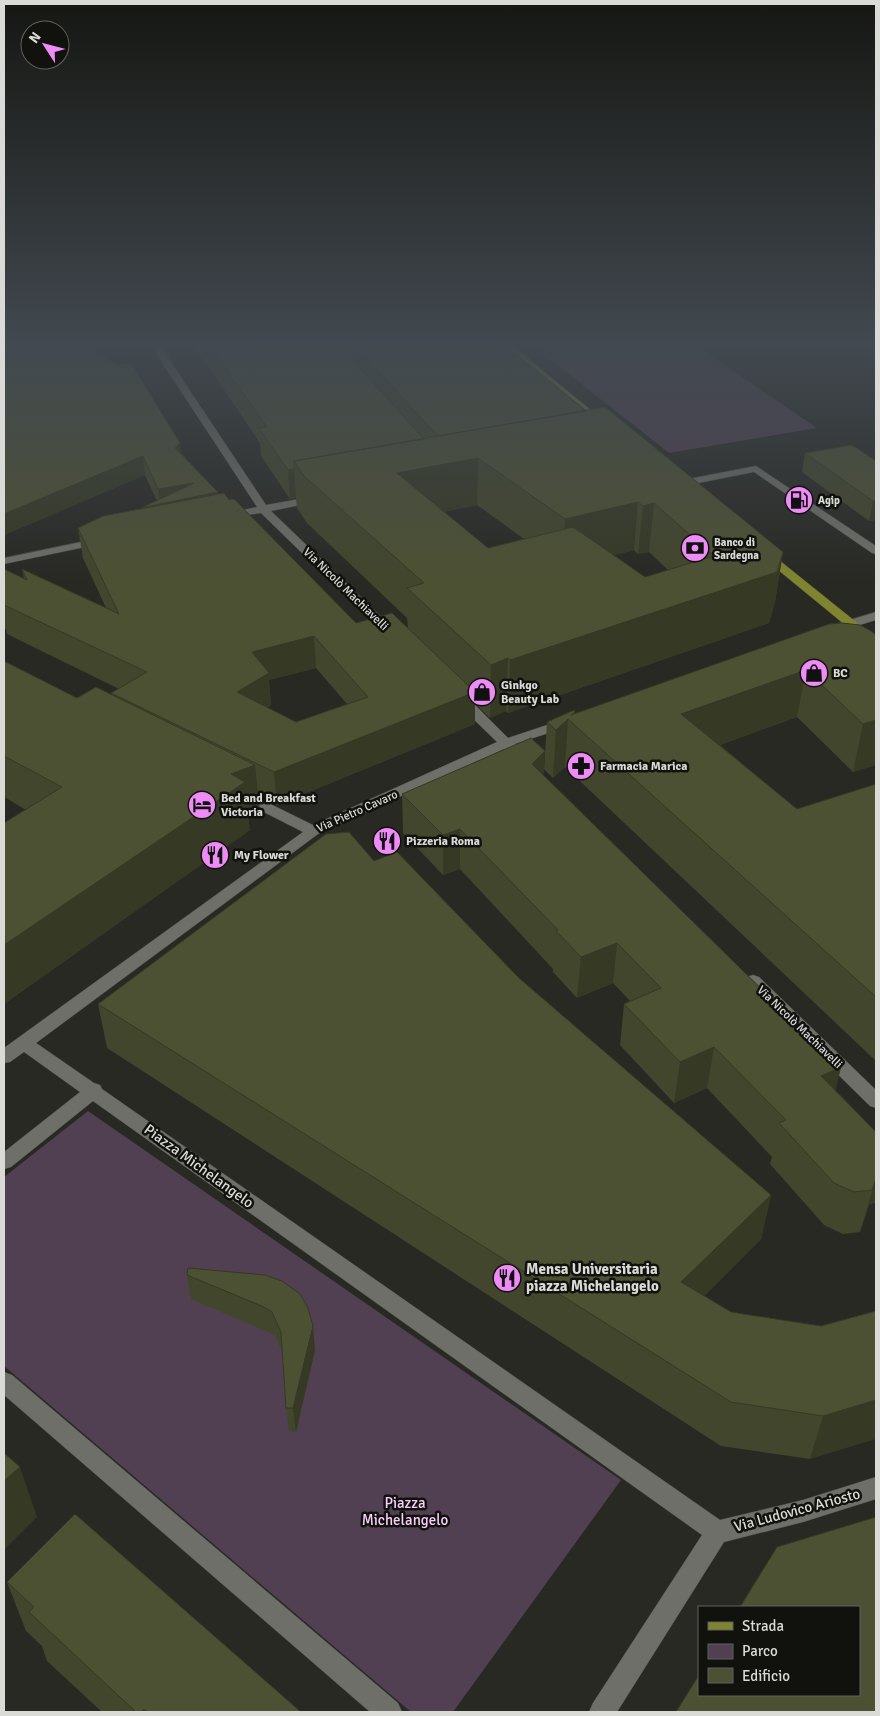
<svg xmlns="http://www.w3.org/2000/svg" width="880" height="1716" font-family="Signika,sans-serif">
	<rect width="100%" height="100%" fill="#282923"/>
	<path fill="#504051" d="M527,341H701L697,346L817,428L669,453Z
		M88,1111L621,1480L453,1712H411L4,1366V1177Z"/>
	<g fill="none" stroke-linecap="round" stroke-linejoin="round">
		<defs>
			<path id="minor" d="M148,341H157L266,505L316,496L320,497L321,499L320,501L271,511L393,628L395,631L393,634H385L261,513L224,518L223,516L224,514L257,507Z
				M756,466L876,546V554L872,553L754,472L678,487L673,484L678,481Z
				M100,538L106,541L104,543L4,564V558Z
				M876,612V620L837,632L831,628L833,625Z
				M462,696L467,697L508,738L565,719L572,723L570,726L515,744L531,761L529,764H519L504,749L318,834L36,1043L94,1083L100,1085L102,1089L720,1520L803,1500L876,1477V1499L803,1522L724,1542L617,1712H589L593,1703L702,1535L93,1101L11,1167L4,1169V1152L80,1092L24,1052L10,1062L4,1063V1048L303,832L238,799L236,796L238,793H248L313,825L497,742L457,703L455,700Z
				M753,975L759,977L876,1090V1108L870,1106L747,985L745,981L747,977Z
				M4,1372L12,1375L398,1703L402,1712H370L4,1395Z"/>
			<path id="major" d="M497,341H507L604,421V425H598Z
				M765,551L769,552L876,638V648L872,647L761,556L759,554L761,552Z"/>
		</defs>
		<use href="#minor" stroke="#454541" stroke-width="1"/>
		<use href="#major" stroke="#454541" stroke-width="1"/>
		<use href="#minor" fill="#6e6f68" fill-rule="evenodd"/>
		<use href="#major" fill="#7f852f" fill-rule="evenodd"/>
	</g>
	<path fill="#42462c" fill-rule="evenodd" d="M4,341L98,356L111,362L182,454L219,494L229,500L356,623L408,628L407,618L307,523L297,508L296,498L290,499L261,456L260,443L191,341H500L586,410L783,552L775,602L769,623L508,713L506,711L490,718L475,704V724L277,805L258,796L260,812L248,817L250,830L4,1004V823L26,810L6,798L4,800V661L77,698L111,695V693L119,689L7,634L6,629H4V569L24,579L22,569L106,608L83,558L78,528L141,509L157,501L145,475L4,535ZM477,505L524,539L488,548L443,512ZM634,550L638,554L649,552L668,570L645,577L614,555ZM316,668L347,704L296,722L267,708L271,705L269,680Z
		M805,453L876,461V520L869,521L802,472Z
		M842,623L876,765L853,772L797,717L720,745L797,809L876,784V1061L565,767L553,778L544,769L547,722L575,712V714Z
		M543,775L841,1067L835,1090L876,1132V1202L869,1205L860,1232L843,1234L824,1225L770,1164L772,1157L707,1088L674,1103L620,1045L624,1004L630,1001L613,983L577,998L553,972V969L460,869L443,875L403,833L402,794Z
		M374,861L519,978L771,1195L761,1239L704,1296L731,1312L821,1326L876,1311L810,1459L721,1446L107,1048L98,1004Z
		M187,1275H265L315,1350L296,1432L289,1431L286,1408L283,1353L275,1336L266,1331L191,1299Z
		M7,1582L301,1712H102L47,1661L42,1646L26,1631Z"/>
	<path fill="#363924" d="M180,443L182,462L175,448Z
		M444,443L478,458L477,505L398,521L323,493Z
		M143,456L145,475L4,535V514Z
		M294,469L296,498L290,499L288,470Z
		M194,483L218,492L220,511L141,508L160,504L158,489Z
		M873,501H876V520L869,521Z
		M638,502L634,550L562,568L565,519Z
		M654,503L649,552L638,554L643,506Z
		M783,552L775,602L769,623L508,713L510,660Z
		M314,636L316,668L269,680L271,705L240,725L237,692L252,652Z
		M508,658L506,711L490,718L491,665Z
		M806,670L797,717L675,761L681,714Z
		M475,692V724L277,805L274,772Z
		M568,719L565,767L553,778L556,730Z
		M876,720V765L853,772L863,724Z
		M545,751L543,789L532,764Z
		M255,765L260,812L248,817L250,830L4,1004V945L231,774Z
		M4,790L6,798L4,800Z
		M460,829V869L443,875V835Z
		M617,943L613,983L577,998L581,957Z
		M714,1047L707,1088L674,1103L680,1062Z
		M841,1067L831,1109L821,1076Z
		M876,1178V1202L869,1205L860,1232Z
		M771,1195L761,1239L673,1326L681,1282Z
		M313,1326L315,1350L296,1432L293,1408Z
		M876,1400V1439L810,1459L823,1416Z
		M20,1467L37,1517L4,1550V1481Z"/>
	<path fill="#4d5133" stroke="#363924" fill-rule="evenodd" d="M4,341H91L98,356L106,355L111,362H114L116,365L131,363L180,443L175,448L218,492L141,508L194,483L158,489L143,456L4,514Z
		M206,341H335L424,439L294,461V469L288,470L259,428L267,427Z
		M350,341H500L586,411L438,436Z
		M605,407L783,552L777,572L510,660L508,658L491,665L407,588L424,583L304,476L294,461ZM478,458L565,519L638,502L643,506L654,503L714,556L645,577L573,527L488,548L397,473Z
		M852,445L876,461V501H873L805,453Z
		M224,493L229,500L234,499L356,623L392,613L475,692L274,772L111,693L147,672L4,605V602L5,601H4V569L27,580L22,569L119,614L78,528L103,516ZM314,636L368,697L296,722L237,692L269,673L252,652Z
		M842,623L860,625L871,631L876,635V720L863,724L806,670L681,714L797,809L876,784V997L568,719L556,730L547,722L574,710L575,712L571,715L829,624Z
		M4,661L77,698L96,687L255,765L231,774L245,782L4,945V823L62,787L4,756Z
		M531,738L545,751L532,764L841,1067L821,1076L876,1132V1178L872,1190L854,1192L834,1183L779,1123L786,1120L714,1047L680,1062L624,1004L661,988L617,943L581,957L556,931L558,930L460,829L443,835L402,794Z
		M349,832L374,861L397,852L519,978L771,1195L681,1282L731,1312L821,1326L876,1311V1400L823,1416L731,1402L98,1004L326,834Z
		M188,1268L265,1275L282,1281L300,1294L308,1308L313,1326L293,1408H286L281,1332L272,1312L264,1307L187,1275Z
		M4,1453L20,1467L4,1481Z
		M75,1514L301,1712H148L144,1709L142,1712H136L29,1612L34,1607L7,1582Z
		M876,1517V1712H676L699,1675V1695H859V1607H740L777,1547Z"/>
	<linearGradient id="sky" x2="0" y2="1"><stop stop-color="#161713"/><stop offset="0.59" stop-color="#424950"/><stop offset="1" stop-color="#424950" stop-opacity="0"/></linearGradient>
	<rect width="880" height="582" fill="url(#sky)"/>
	<defs>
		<symbol id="fuel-disc" viewBox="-11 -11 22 22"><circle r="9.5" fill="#ef8bf6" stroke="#11110e"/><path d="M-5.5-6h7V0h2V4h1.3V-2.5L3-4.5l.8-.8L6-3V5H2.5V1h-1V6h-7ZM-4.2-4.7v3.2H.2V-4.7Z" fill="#111"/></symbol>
		<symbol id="bank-disc" viewBox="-11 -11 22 22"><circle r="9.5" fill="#ef8bf6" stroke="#11110e"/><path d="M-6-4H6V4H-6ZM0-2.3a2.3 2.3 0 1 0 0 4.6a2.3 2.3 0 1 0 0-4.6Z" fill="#111"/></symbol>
		<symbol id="shop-disc" viewBox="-11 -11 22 22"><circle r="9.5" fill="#ef8bf6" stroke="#11110e"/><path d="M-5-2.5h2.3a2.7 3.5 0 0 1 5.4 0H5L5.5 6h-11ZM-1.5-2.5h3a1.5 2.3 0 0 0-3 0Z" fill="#111"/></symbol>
		<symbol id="pharmacy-disc" viewBox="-11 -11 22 22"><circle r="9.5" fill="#ef8bf6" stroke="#11110e"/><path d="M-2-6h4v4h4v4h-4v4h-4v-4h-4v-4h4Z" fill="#111"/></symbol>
		<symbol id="hotel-disc" viewBox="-11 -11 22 22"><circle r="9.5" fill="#ef8bf6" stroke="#11110e"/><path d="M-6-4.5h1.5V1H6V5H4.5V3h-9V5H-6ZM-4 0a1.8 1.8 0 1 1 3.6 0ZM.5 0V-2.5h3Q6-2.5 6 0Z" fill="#111"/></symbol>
		<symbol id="restaurant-disc" viewBox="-11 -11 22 22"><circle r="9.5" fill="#ef8bf6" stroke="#11110e"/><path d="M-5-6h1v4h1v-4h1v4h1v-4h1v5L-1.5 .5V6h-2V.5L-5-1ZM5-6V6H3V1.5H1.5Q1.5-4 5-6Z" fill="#111"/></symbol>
	</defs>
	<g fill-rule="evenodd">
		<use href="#fuel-disc" x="783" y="484" width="32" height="32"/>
		<use href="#bank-disc" x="679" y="532" width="32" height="32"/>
		<use href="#shop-disc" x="798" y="657" width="32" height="32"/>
		<use href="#shop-disc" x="466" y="676" width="32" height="32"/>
		<use href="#pharmacy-disc" x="565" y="750" width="32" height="32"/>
		<use href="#hotel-disc" x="186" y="789" width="32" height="32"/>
		<use href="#restaurant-disc" x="371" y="825" width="32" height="32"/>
		<use href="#restaurant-disc" x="199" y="839" width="32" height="32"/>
		<use href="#restaurant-disc" x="491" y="1262" width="32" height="32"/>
	</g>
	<g text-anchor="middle" stroke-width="5" stroke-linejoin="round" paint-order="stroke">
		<g font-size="11" font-weight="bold" fill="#dadad6" stroke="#11110e" text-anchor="start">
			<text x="818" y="504">Agip</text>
			<text x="714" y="546">Banco di<tspan x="714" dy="13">Sardegna</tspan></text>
		</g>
		<g font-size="12" fill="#dadad6" stroke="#11110e">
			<text transform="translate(346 589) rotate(44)" y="4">Via Nicolò Machiavelli</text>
			<text transform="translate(357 811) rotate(-24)" y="4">Via Pietro Cavaro</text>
			<text transform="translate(800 1027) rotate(44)" y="4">Via Nicolò Machiavelli</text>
		</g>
		<g font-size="12" font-weight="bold" fill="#dadad6" stroke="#11110e" text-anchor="start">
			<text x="833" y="677">BC</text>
			<text x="501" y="689">Ginkgo<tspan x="501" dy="14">Beauty Lab</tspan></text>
			<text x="600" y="770">Farmacia Marica</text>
			<text x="221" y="802">Bed and Breakfast<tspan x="221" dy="14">Victoria</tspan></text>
			<text x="406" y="845">Pizzeria Roma</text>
			<text x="234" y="859">My Flower</text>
		</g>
		<g font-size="15" fill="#dadad6" stroke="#11110e">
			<text transform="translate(199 1166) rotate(36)" y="5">Piazza Michelangelo</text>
			<text transform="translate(797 1510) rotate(-15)" y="5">Via Ludovico Ariosto</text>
		</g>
		<g font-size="15" font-weight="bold" fill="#dadad6" stroke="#11110e" text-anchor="start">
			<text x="526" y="1274">Mensa Universitaria<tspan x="526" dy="17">piazza Michelangelo</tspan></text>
		</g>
		<g font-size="15" fill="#facefc" stroke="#11110e">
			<text x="405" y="1508">Piazza<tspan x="405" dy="17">Michelangelo</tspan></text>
		</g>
	</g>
	<rect width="880" height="1716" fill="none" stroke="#dadad6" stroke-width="10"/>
	<rect x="698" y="1606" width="162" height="90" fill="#11110e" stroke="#61615e"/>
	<rect x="708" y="1622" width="25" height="8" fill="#7f852f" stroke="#61615e"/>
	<text x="742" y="1631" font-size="15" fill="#dadad6">Strada</text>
	<rect x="708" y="1644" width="25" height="15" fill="#504051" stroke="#61615e"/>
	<text x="742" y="1656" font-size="15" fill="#dadad6">Parco</text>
	<rect x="708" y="1668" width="25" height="15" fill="#4d5133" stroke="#61615e"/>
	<text x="742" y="1681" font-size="15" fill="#dadad6">Edificio</text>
	<g transform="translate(45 45) rotate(306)"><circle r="24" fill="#11110e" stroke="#61615e"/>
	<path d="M0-4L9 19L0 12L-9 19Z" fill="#ef8bf6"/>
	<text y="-8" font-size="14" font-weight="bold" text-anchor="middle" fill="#dadad6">N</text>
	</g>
</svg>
